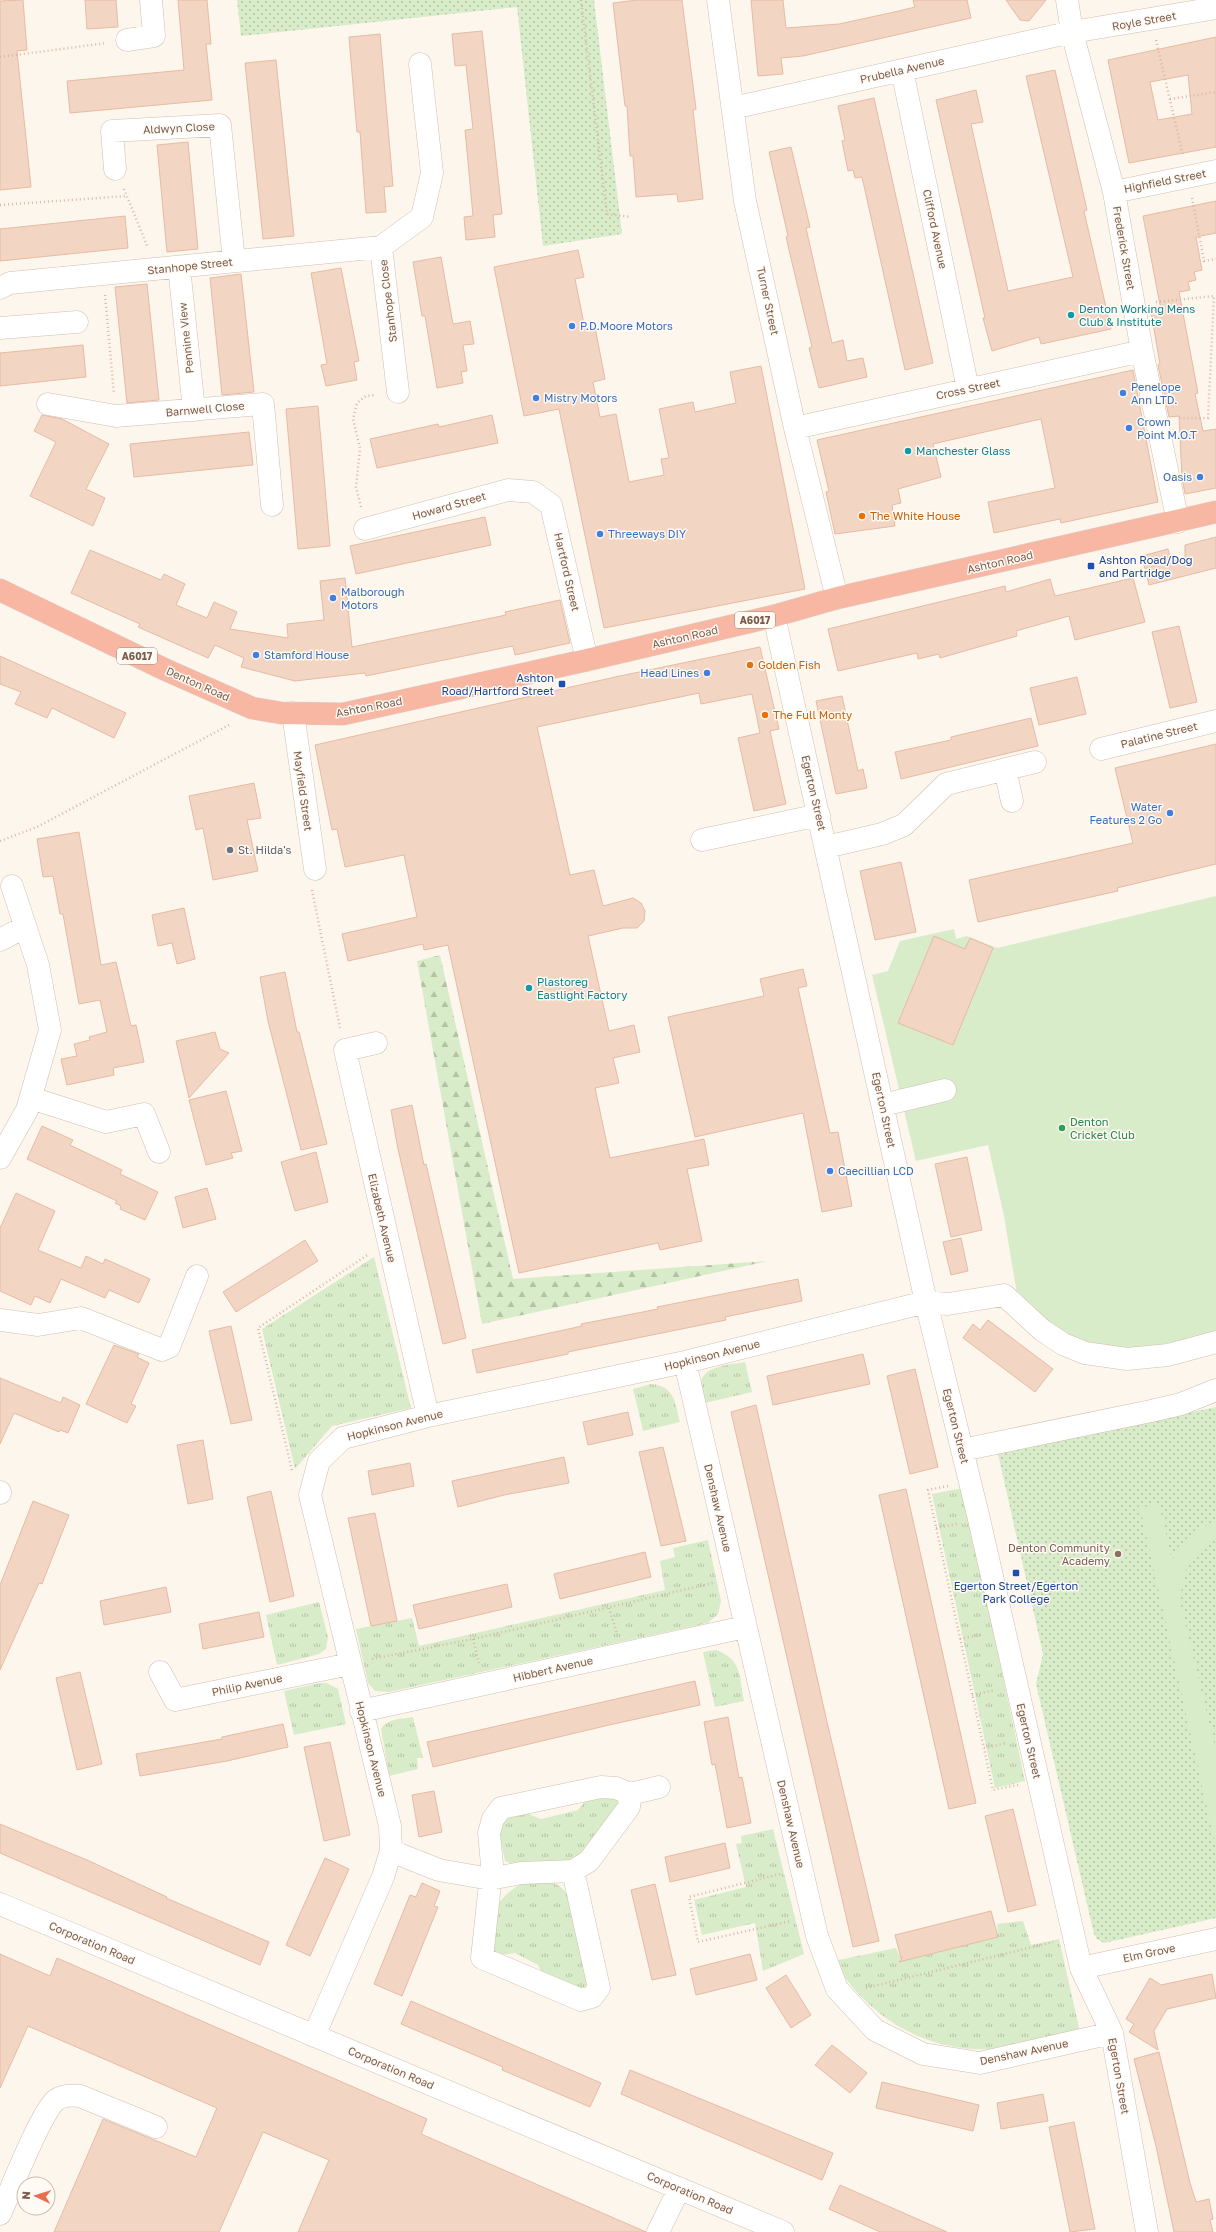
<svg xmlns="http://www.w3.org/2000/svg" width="1216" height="2232" font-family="'Golos Text',sans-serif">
	<defs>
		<pattern id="grass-tufts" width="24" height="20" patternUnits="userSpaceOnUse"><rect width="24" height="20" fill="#d8ecc9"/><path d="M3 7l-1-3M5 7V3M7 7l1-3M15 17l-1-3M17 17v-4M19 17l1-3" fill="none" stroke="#b4c2a5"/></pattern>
		<pattern id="forest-firs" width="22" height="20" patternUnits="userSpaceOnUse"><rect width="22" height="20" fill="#d8ecc9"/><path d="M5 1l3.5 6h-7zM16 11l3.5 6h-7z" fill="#b4c2a5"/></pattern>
		<pattern id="park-dots" width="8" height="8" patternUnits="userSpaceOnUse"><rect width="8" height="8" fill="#d8ecc9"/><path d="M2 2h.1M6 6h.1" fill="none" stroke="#b4c2a5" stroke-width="1.8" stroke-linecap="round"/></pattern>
	</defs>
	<rect width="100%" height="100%" fill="#fdf6ec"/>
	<path fill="url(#grass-tufts)" d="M374,1257L411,1408L332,1426L295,1469L262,1329Z
		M745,1362L752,1392L705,1403C703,1397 700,1389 701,1384C702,1365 731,1365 745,1362Z
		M651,1384C675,1386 675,1403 680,1422L643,1431L633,1389Z
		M963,1488L1025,1781L995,1788L932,1494Z
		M708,1540L721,1601L718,1614L708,1623L389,1692L375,1691L368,1683L356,1629L412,1618L419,1646L665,1590L660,1561L675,1557L673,1548Z
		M319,1602L328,1637L326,1649L319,1654L277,1665L266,1615Z
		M716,1650C742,1659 739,1676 744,1701L715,1707L703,1652Z
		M320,1683H327L338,1689L346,1724L294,1735L284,1691Z
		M413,1717L423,1758H417L418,1769L389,1776L381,1729C388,1718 401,1719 413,1717Z
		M590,1795L619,1799L621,1808L589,1850L565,1864L514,1865L505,1861L498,1828L504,1818L519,1810L541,1819L578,1810Z
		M773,1829L804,1954L763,1971L755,1923L702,1935L694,1900L746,1887L736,1844L742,1843L741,1836Z
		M525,1881C546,1881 556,1878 569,1897L588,1986L583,1990L544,1978L538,1965L515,1953L500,1955L494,1952L490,1946C494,1909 492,1902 525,1881Z
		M1023,1921L1031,1945L1059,1939L1081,2036C1053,2040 1023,2047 994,2049C927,2053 868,2018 834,1961L896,1948L902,1961L998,1937L997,1924Z"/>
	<path fill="url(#forest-firs)" d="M440,955L513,1279L768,1261L482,1324L417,961Z"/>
	<path fill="url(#park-dots)" d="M237,0H594L622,234L543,246L517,7L241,36Z
		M1216,1407V1918L1104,1943L1097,1939L1094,1934L1036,1684L1043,1654L998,1454Z"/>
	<path fill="#d8ecc9" d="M1216,896V1333L1149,1347H1103L1080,1344L1018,1300L1004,1216L988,1145L916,1161L872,975L888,971L900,941L954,929L956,939L967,936L997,948Z
		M1159,1504L1172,1560C1183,1543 1195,1528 1216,1521V1539C1189,1554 1180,1576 1181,1606L1216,1751V1839H1214L1140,1508Z"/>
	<path fill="#f3d5c3" stroke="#e6bba3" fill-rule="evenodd" d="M23,0L27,50L17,51L31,187L0,190V1Z
		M85,0H116L118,27L87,29Z
		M178,0H207L211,44H206L212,100L70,113L67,81L184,70Z
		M637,0H682L696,109L693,110L703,199L678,202L677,194L636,197L633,156H630L627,106H625L613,3Z
		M751,0H783L786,28L839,24L899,11L915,7L913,0H967L971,18L803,56L781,58L783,74L758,76Z
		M1006,0H1046L1029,21L1020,20Z
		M482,31L502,214L493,215L495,237L466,240L464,217L473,216L465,130L473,129L466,65L455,66L452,34Z
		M380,34L393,186L384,187L386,212L366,213L360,132H357L349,37Z
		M1216,37V147L1129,163L1108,60ZM1188,75L1192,114L1158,120L1150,82Z
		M276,60L294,236L263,239L245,63Z
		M1055,70L1087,210L1084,211L1111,329L1041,344L1039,337L992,351L983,318H985L936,100L976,90L983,122L971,124L1008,291L1073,277L1026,76Z
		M874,98L933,363L905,370L862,177L855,178L853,170L848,171L842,141L845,140L838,106Z
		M188,142L198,249L167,252L157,145Z
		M791,147L810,227L806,228L832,343L843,340L847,361L863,358L867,377L819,388L809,348L812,347L786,237L788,236L769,152Z
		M1216,201V233L1196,237L1202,270L1194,272L1196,280L1188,282L1190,290L1179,292L1198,393L1195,394L1203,431L1216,429V488L1185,494L1182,478L1179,416L1169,417L1158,365L1160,364L1151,312L1161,310L1143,216Z
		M125,216L128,248L0,261V229Z
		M578,250L584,277L575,279L585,329L595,327L605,379L593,382L600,417L616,414L629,482L664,475L661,459L669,458L659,409L693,402L695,412L736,403L730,372L761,366L805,589L604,628L559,409L524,416L494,267Z
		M441,257L453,324L470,321L474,344L463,345L467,371L461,372L463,383L437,388L425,316H422L413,262Z
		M341,268L359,361L354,362L357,380L326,386L321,365L327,364L311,273Z
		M241,274L254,392L222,395L210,278Z
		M147,284L159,400L127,403L115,287Z
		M83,345L86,377L0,386V353Z
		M1133,370L1158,502L1061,523L1060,519L994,533L988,502L1055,488L1041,419L933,444L941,477L898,489L901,503L892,505L895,526L835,534L826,492L829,491L817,440Z
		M318,406L330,546L298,549L286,409Z
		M42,415L62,419L109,444L86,489L105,498L93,526L30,496L56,442L34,431Z
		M492,415L498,443L377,468L370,439L438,424L439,427Z
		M249,432L253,465L134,477L130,444Z
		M485,517L491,545L356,574L350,546Z
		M1216,537V568L1149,585L1142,556L1168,549L1171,561L1185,559V545Z
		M90,550L161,580L164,574L185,584L176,605L207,618L214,602L237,612L230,629L288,638L287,624L324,620L320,581L345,578L352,647L506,615L505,612L560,600L570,643L515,655L513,646L366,676L365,673L295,681L241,667L244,658L215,645L208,658L138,627L140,624L71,593Z
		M1133,578L1145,622L1075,640L1069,616L1016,631L1017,636L940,658L939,654L918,659L917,653L838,671L828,629L1005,586L1006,592L1050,579L1055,596Z
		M1179,626L1197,702L1170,708L1152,632Z
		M760,647L779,729L770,731L786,804L754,811L738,738L760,733L752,694L701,704L699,693L537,727L570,875L594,870L603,906L633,898L641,903L645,911L644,921L637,928H623L588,936L609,1031L634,1025L640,1052L613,1058L619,1083L595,1088L610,1158L704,1139L709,1165L687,1169L702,1241L660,1250L658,1243L519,1273L448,945L424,950L423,944L348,961L342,934L417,917L404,855L345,867L337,829L332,830L315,745L615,677Z
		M0,656L126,713L114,738L52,708L47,718L15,704L21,692L0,684Z
		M1077,677L1086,714L1039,725L1030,688Z
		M842,696L858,771L863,769L867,788L836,794L816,701Z
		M1031,718L1038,746L901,779L895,752L951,740V737Z
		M1216,744V864L1117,888L1118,891L978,922L969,880L1133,843L1115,768Z
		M254,783L261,818L247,820L258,871L213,880L203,828L196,830L189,796Z
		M79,832L101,965L116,962L131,1026L136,1025L144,1062L113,1068L114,1075L67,1085L61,1059L77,1056L74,1044L90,1040L89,1037L107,1032L100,1000L79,1004L63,914H60L53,876L43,877L37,839Z
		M901,862L916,932L875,940L860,871Z
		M184,908L195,959L177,964L172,943L158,946L152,915Z
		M934,936L965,949L970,938L993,948L953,1045L898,1023Z
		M803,969L807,986L798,988L830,1133L838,1132L852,1206L822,1212L803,1113L695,1137L668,1017L764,996L760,979Z
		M285,972L297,1032H299L327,1144L301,1150L268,1021L260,977Z
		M215,1032L220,1049L229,1053L189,1098L176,1041Z
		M226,1091L242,1151L231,1153L233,1158L206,1165L189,1100Z
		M412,1105L424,1165L426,1164L466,1338L443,1344L398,1149L391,1110Z
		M42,1126L73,1140L70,1145L122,1170L120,1174L158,1192L145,1220L120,1209L121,1206L115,1203L117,1201L27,1159Z
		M316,1152L328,1202L295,1211L281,1162Z
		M967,1157L982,1230L951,1237L935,1164Z
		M207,1188L216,1219L183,1228L175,1197Z
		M16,1193L55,1211L38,1250L81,1268L86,1256L103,1264L105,1259L150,1279L139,1303L109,1290L105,1298L61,1279L50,1303L35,1296L31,1305L0,1291V1228Z
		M961,1238L968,1271L951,1275L943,1242Z
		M305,1240L318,1261L236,1312L223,1292Z
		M798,1279L802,1301L725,1317L726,1320L568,1352V1354L477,1373L472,1350L582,1326L581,1324L658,1309L657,1307Z
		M988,1320L1053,1369L1035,1392L963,1338L973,1324L980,1330Z
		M231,1326L252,1420L231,1424L209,1331Z
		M114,1345L139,1354L137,1357L149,1363L131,1404L136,1406L127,1423L86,1404Z
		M863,1354L870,1384L773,1405L767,1376Z
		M915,1369L938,1467L910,1474L887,1376Z
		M0,1378L61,1403L63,1397L80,1405L68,1433L60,1430L59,1432L14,1413L0,1444Z
		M756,1405L827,1722L879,1941L853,1947L731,1412Z
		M628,1412L633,1435L588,1445L583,1422Z
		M203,1440L213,1499L188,1504L177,1445Z
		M663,1447L686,1541L661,1546L639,1452Z
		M564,1457L569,1483L504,1495L458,1507L452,1481Z
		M410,1463L414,1486L372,1495L368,1471Z
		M906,1489L976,1803L949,1809L879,1495Z
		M271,1491L294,1596L270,1602L247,1497Z
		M33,1501L69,1515L42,1584L39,1583L0,1670V1585Z
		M375,1513L397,1621L371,1626L348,1518Z
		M645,1552L651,1577L560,1599L554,1574Z
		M507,1584L512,1607L419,1629L413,1605Z
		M166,1587L171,1612L104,1625L100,1601Z
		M259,1612L264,1637L203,1649L199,1624Z
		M80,1672L102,1764L77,1770L56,1678Z
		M695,1681L700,1705L609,1725L433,1767L427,1742Z
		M728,1717L739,1778L742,1777L751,1823L727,1828L715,1764L712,1765L704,1722Z
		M283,1724L288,1747L227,1761L140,1776L136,1754L222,1739V1737Z
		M330,1742L350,1835L324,1841L304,1747Z
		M434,1791L442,1832L419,1837L412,1795Z
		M1013,1809L1036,1905L1008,1912L985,1816Z
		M0,1824L87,1860L167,1897L166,1898L269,1942L260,1965L0,1853Z
		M725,1843L730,1868L670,1882L665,1857Z
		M325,1858L349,1869L310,1956L286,1945Z
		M422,1883L440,1891L434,1906L438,1907L402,1996L374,1984L410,1895L416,1897Z
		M655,1884L676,1975L652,1980L631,1890Z
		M991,1911L998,1937L899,1962L903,1957L901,1958L895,1935Z
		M0,1954L50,1976L57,1958L427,2119L421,2134L646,2232H298L329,2160L263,2132L219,2232H54L103,2119L196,2157L217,2108L28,2026L0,2088Z
		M750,1954L757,1980L696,1995L690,1969Z
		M1212,1974L1216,1998L1167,2009L1154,2031L1158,2050L1129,2032L1134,2024L1126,2019L1150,1978L1161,1985Z
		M786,1975L811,2015L791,2028L766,1988Z
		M411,2001L601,2083L590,2107L502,2070L503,2067L401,2024Z
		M832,2045L867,2073L850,2093L815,2065Z
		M1159,2052L1190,2183L1196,2202L1209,2199L1213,2219L1210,2220L1213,2232H1174L1156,2146L1134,2059Z
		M630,2070L833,2153L822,2180L621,2094Z
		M882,2082L979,2105L973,2131L876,2108Z
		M1043,2094L1048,2121L1001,2129L997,2103Z
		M1074,2122L1095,2229L1070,2232L1049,2127Z
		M840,2185L947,2232H880L829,2209Z"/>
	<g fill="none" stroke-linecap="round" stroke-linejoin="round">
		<defs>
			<path id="minor" d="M718,0L745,201L795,428L837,598
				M1067,0L1072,32L1114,192L1142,351L1178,522
				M127,40L154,36L151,0
				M902,70L968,389
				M733,108L1072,32L1216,8
				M115,169L112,131L220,125L234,261
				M1114,192L1216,171
				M179,267L194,410
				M0,288L10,283L381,247
				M0,328L77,322
				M398,392L381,247L422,217L432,173L420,64
				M48,404L116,416L263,404L272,505
				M795,428L1142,351
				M365,529L508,490L533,492L551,505L587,660
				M774,616L926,1302L979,1519L1081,1968L1112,2033L1147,2232
				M293,713L315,869
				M1101,749L1216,721
				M1005,769L1012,801
				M702,840L819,815
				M826,847L882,834L904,825L946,784L1035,762
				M0,940L25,927
				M376,1043L345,1050L428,1416
				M31,1098L106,1122L144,1114L159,1152
				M883,1105L945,1090
				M0,1158L27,1110L50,1030L38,965L12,886
				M0,1320L38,1325L81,1318L162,1350L169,1347L197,1276
				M685,1362L817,1936L837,1989L875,2030L923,2054L980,2063L1112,2033
				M962,1450L1151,1411L1181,1404L1216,1390
				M0,1493V1492
				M160,1672L175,1700L350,1664
				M361,1711L745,1627
				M391,1851L439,1870L490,1879L521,1873L573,1871L589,1861L629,1807L630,1794L659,1787
				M573,1871L599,1988L592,1997L581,2000L482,1958L492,1865L489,1833L493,1819L501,1808L601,1787L616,1788L630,1794
				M0,1904L783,2232
				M1081,1968L1216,1939
				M314,2036L383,1877L391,1851L390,1826L310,1495L319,1461L343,1438L428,1416L685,1362L926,1302L948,1304L1004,1295L1042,1330L1063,1344L1085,1353L1127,1359L1168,1355L1216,1342
				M0,2214C10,2192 41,2112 56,2100C63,2095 72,2095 80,2096L156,2127
				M658,2232L679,2189"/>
			<path id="highway" d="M0,590L166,670L252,708L281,713L343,714L587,660L774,616L837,598L1216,512"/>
		</defs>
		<use href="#minor" stroke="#d1beb0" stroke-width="23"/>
		<use href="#highway" stroke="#dad1cd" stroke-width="23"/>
		<path stroke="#d9b8a5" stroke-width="2.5" stroke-dasharray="1 3" stroke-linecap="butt" d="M581,0L607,214L631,217
			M1156,40L1183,156
			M0,57L107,43
			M1170,99L1216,92
			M124,189L148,248
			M1192,198L1204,261L1216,259
			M0,205L127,196
			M105,295L114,394
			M1156,302L1214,296L1208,418H1178
			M361,507L356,487L360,448L353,419L357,403L366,396L376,395
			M0,841L37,827L231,724
			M312,890L340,1028
			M292,1470L258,1328L369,1254
			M948,1486L928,1490L993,1790L1018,1785
			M936,1528L957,1524
			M609,1608L617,1633
			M473,1639L479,1663
			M960,1639L983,1634
			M372,1659L473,1639L713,1583
			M972,1695L995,1690
			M984,1748L1007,1743
			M780,1874L689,1897L698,1942L791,1921
			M866,1988L1053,1942"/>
		<use href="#minor" stroke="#fff" stroke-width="22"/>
		<use href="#highway" stroke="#f7b7a3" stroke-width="22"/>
	</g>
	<g fill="#0f9aa8" stroke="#fffaf3" stroke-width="1.5">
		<circle cx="1071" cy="315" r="4"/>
		<circle cx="908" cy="451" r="4"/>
		<circle cx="529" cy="988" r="4"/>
	</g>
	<g fill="#3f7fe0" stroke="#fffaf3" stroke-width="1.5">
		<circle cx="572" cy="326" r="4"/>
		<circle cx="1123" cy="393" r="4"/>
		<circle cx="536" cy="398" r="4"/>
		<circle cx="1129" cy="428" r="4"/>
		<circle cx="1200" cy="477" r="4"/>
		<circle cx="600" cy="534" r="4"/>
		<circle cx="333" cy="598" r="4"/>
		<circle cx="256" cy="655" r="4"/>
		<circle cx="707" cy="673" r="4"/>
		<circle cx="1170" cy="813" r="4"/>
		<circle cx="830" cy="1171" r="4"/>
	</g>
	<g fill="#e8710a" stroke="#fffaf3" stroke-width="1.5">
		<circle cx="862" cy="516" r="4"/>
		<circle cx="750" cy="665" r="4"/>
		<circle cx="765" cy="715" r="4"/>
	</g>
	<g fill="#1a4fb4" stroke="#fffaf3" stroke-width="1.5">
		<rect x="1087" y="562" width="8" height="8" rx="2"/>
		<rect x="558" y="680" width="8" height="8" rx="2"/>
		<rect x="1012" y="1569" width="8" height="8" rx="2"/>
	</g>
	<circle fill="#6b7280" stroke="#fffaf3" stroke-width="1.5" cx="230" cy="850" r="4"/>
	<circle fill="#2e9e5b" stroke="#fffaf3" stroke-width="1.5" cx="1062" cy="1128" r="4"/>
	<circle fill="#8d6e63" stroke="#fffaf3" stroke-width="1.5" cx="1118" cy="1554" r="4"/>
	<g text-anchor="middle" stroke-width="3" stroke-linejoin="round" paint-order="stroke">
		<g fill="#fffaf3" stroke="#a28b7f" stroke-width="1">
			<rect x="735" y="612" width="40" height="16" rx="3"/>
			<rect x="117" y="648" width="40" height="16" rx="3"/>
		</g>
		<g font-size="10" font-weight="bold" fill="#7a5c4d">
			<text x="755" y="624">A6017</text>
			<text x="137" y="660">A6017</text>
		</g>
		<g font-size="11" fill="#7a5c4d" stroke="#fffaf3">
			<text transform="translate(1144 21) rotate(-10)" y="4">Royle Street</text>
			<text transform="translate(902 70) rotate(-13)" y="4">Prubella Avenue</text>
			<text transform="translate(179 128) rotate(-3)" y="4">Aldwyn Close</text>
			<text transform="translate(1165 181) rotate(-11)" y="4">Highfield Street</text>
			<text transform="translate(935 229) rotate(78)" y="4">Clifford Avenue</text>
			<text transform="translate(1124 248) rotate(80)" y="4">Frederick Street</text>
			<text transform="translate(190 266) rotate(-6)" y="4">Stanhope Street</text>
			<text transform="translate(388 301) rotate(-97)" y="4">Stanhope Close</text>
			<text transform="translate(768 301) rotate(78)" y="4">Turner Street</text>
			<text transform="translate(186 338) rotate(-96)" y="4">Pennine View</text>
			<text transform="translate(968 389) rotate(-12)" y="4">Cross Street</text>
			<text transform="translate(205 409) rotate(-5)" y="4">Barnwell Close</text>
			<text transform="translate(449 506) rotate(-16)" y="4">Howard Street</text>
			<text transform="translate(1000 562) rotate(-13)" y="4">Ashton Road</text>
			<text transform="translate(567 572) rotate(77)" y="4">Hartford Street</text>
			<text transform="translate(685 637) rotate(-13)" y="4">Ashton Road</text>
			<text transform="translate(198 684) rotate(24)" y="4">Denton Road</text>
			<text transform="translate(369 707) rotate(-11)" y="4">Ashton Road</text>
			<text transform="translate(1159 735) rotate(-14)" y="4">Palatine Street</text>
			<text transform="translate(303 791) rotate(82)" y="4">Mayfield Street</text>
			<text transform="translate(814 793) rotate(77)" y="4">Egerton Street</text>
			<text transform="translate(884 1110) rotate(78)" y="4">Egerton Street</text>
			<text transform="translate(382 1218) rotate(77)" y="4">Elizabeth Avenue</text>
			<text transform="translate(712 1355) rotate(-14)" y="4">Hopkinson Avenue</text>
			<text transform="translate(395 1425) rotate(-14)" y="4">Hopkinson Avenue</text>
			<text transform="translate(956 1426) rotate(76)" y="4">Egerton Street</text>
			<text transform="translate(718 1508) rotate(77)" y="4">Denshaw Avenue</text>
			<text transform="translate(553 1669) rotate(-13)" y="4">Hibbert Avenue</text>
			<text transform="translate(247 1685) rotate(-12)" y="4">Philip Avenue</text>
			<text transform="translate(1029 1741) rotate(77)" y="4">Egerton Street</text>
			<text transform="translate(371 1749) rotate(76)" y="4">Hopkinson Avenue</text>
			<text transform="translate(791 1824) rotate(77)" y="4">Denshaw Avenue</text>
			<text transform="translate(92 1943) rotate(23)" y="4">Corporation Road</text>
			<text transform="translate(1149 1953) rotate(-12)" y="4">Elm Grove</text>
			<text transform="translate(1024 2052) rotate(-12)" y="4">Denshaw Avenue</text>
			<text transform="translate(391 2068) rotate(23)" y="4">Corporation Road</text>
			<text transform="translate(1119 2076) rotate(80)" y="4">Egerton Street</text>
			<text transform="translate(690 2193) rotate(23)" y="4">Corporation Road</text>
		</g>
		<g font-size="11" fill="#0d838f" stroke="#fffaf3" text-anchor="start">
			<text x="1079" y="313">Denton Working Mens<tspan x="1079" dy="13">Club &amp; Institute</tspan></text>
			<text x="916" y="455">Manchester Glass</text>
			<text x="537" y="986">Plastoreg<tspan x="537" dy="13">Eastlight Factory</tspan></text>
		</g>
		<g font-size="11" fill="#366cbe" stroke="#fffaf3" text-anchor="start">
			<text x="580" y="330">P.D.Moore Motors</text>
			<text x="1131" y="391">Penelope<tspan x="1131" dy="13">Ann LTD.</tspan></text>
			<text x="544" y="402">Mistry Motors</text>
			<text x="1137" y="426">Crown<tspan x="1137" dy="13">Point M.O.T</tspan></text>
			<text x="1192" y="481" text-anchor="end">Oasis</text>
			<text x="608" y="538">Threeways DIY</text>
			<text x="341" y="596">Malborough<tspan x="341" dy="13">Motors</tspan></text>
			<text x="264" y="659">Stamford House</text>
			<text x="699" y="677" text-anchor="end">Head Lines</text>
			<text x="1162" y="811" text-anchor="end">Water<tspan x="1162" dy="13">Features 2 Go</tspan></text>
			<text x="838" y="1175">Caecillian LCD</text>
		</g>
		<g font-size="11" fill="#c56008" stroke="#fffaf3" text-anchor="start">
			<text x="870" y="520">The White House</text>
			<text x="758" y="669">Golden Fish</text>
			<text x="773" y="719">The Full Monty</text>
		</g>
		<g font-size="11" fill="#164399" stroke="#fffaf3" text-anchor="start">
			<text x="1099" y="564">Ashton Road/Dog<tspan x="1099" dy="13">and Partridge</tspan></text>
			<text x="554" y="682" text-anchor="end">Ashton<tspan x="554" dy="13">Road/Hartford Street</tspan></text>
			<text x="1016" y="1590" text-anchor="middle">Egerton Street/Egerton<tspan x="1016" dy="13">Park College</tspan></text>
		</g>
		<g font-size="11" fill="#5b616d" stroke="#fffaf3" text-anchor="start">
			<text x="238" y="854">St. Hilda's</text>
		</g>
		<g font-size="11" fill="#27864d" stroke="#fffaf3" text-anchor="start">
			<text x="1070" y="1126">Denton<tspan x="1070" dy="13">Cricket Club</tspan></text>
		</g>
		<g font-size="11" fill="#785e54" stroke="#fffaf3" text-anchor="end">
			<text x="1110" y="1552">Denton Community<tspan x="1110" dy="13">Academy</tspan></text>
		</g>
	</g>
	<g transform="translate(36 2196) rotate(274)"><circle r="19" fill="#fffaf3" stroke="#cabbb1"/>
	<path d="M0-3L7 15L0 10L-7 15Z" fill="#e76f51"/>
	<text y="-6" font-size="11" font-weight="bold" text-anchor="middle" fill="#7a5c4d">N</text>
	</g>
</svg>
